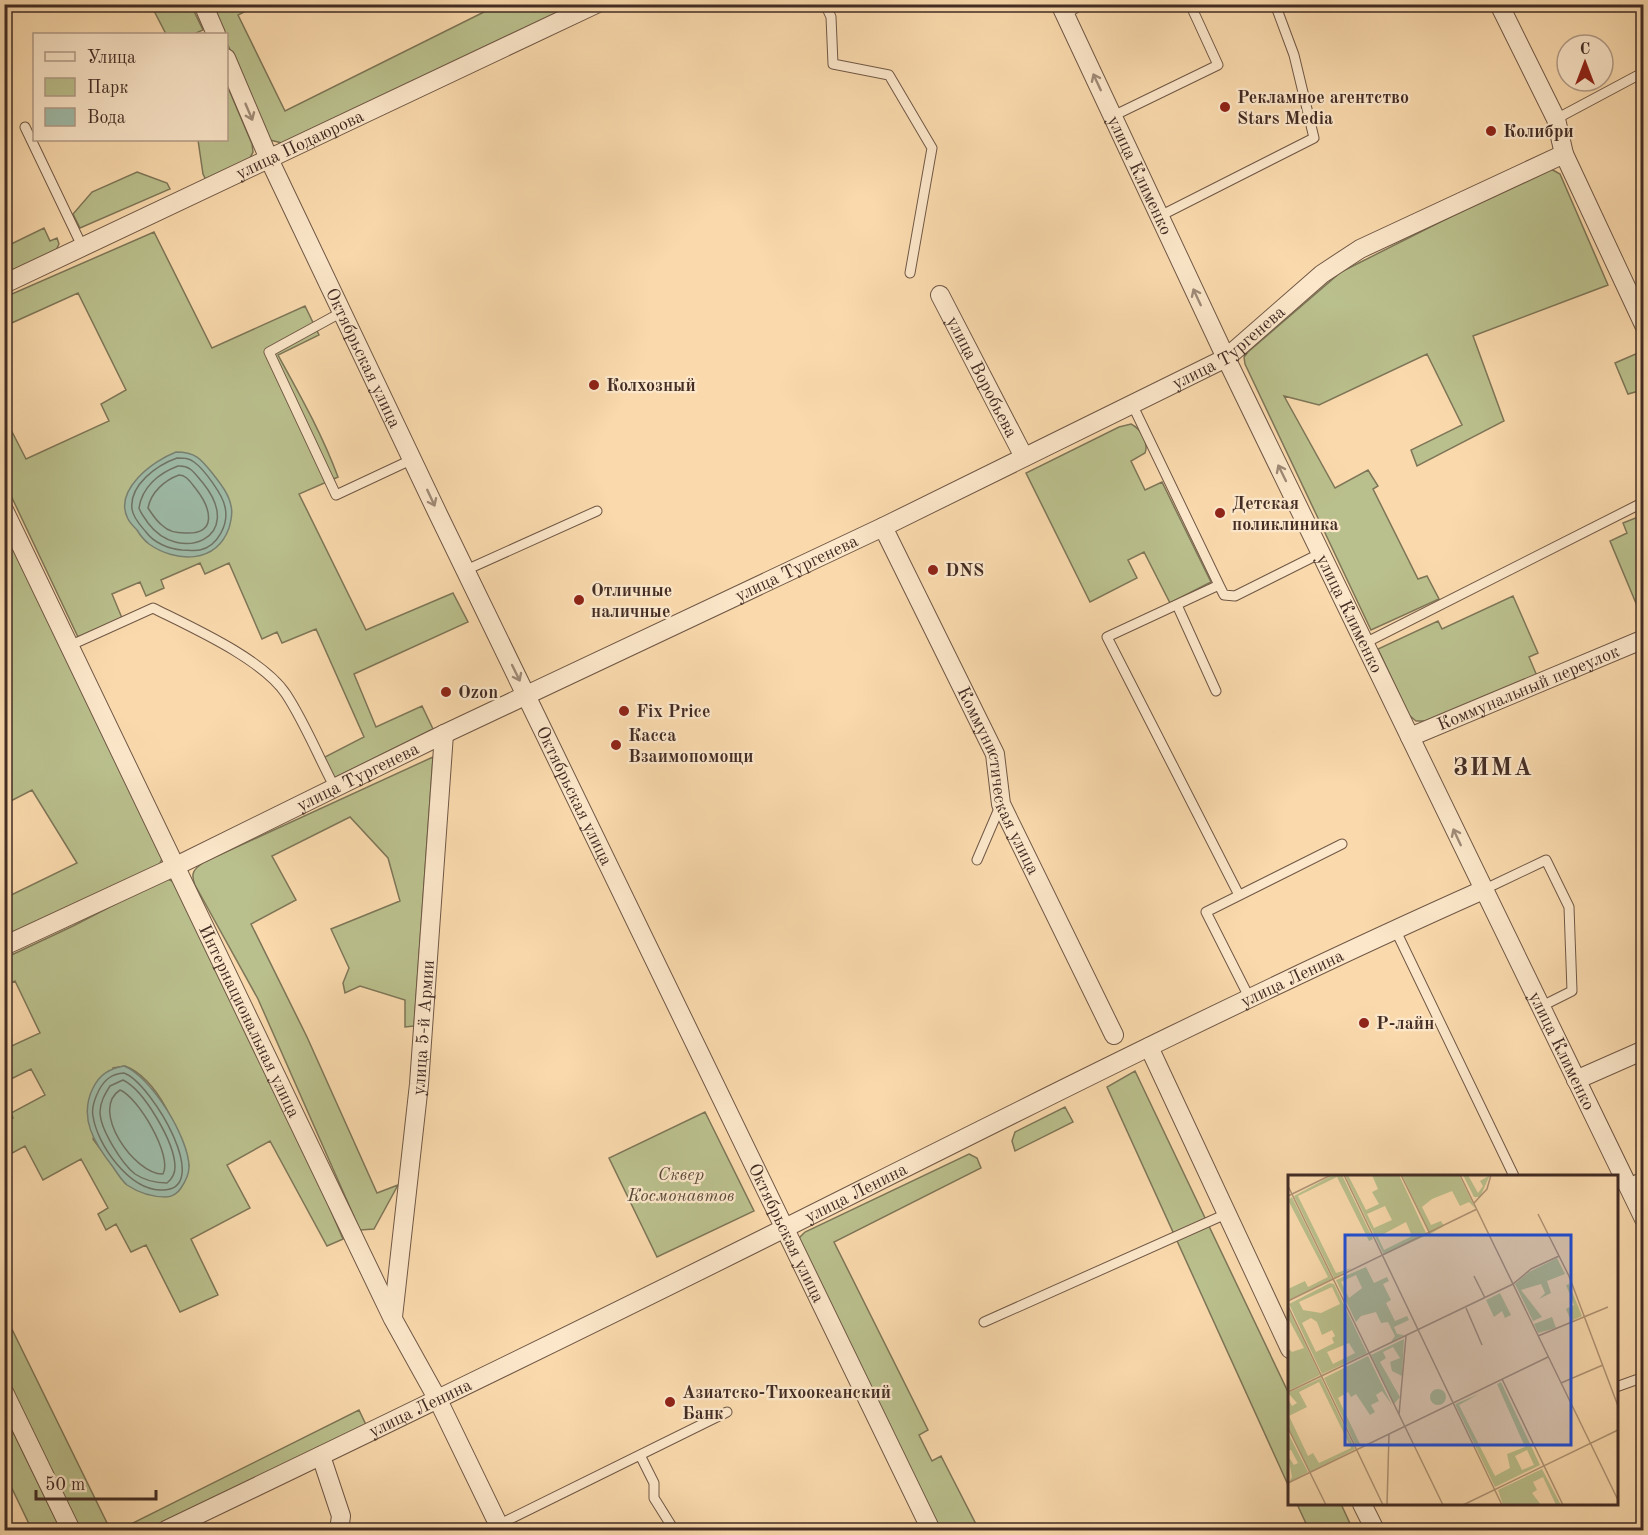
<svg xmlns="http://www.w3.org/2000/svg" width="1648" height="1535" font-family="'Old Standard TT',serif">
	<rect width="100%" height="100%" fill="#fadaad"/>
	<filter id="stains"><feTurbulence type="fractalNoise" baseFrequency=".00333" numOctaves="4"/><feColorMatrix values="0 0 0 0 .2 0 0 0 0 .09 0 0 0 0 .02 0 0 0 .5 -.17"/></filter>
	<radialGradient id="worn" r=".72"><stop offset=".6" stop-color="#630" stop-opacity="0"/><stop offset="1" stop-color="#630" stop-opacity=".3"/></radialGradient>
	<path fill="#bac08d" stroke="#7e7658" stroke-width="1.5" fill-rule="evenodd" d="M151,5H191L203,30L194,34H166Z
		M209,5H258L238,15L285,111L492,8L491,5H582L282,143L270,140L227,43L226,34H223Z
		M227,85L252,144L253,152L249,160L206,180L203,174L198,140H226Z
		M1551,169L1560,174L1608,285L1473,336L1504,421L1417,466L1411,450L1462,425L1427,354L1319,405L1284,396L1335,488L1368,470L1378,486L1373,489L1418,579L1427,576L1439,599L1371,630L1245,364L1244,357L1248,352L1341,272L1456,214Z
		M137,172L167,183L170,189L80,228L73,214L92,192Z
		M44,228L50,241L57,238L59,244L56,250L5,274V247Z
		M154,232L212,348L305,306L319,335L278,355C300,395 322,434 338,477L299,494L366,630L453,593L468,622L354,674L376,727L422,706L433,729L334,778L323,758L364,737L316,629L282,643L277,632L262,639L229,563L205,574L200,563L161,580L164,588L146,596L140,582L112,594L122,618L78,637L5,483V418L26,459L109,421L101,404L126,390L78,293L5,326V297Z
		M1638,353L1643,366V401L1639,391L1628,394L1615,363Z
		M1131,424C1141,429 1149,443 1145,453L1131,461L1145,490L1162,482L1211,582L1170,603L1144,552L1128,560L1137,578L1090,602L1026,473L1119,427Z
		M1643,515V620L1610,541L1627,533L1623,523Z
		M4,524L162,859L159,865L5,940V898L77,863L32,790L5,804Z
		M1513,596L1538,653L1529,657L1537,676L1429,721H1416L1409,715L1378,649L1438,621L1442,629Z
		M433,757L414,1026L405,1027V1000L360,986L345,993L343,983L349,968L331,929L400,901L388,858L350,817L272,856L296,900L251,924L307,1037L377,1193L398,1185L374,1229L360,1230L258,999L195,885C190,873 194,869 204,862Z
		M168,879L174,882L265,1058L343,1239L327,1246L270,1141L227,1165L250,1208L191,1239L218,1295L180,1312L146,1245L131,1252L116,1224L106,1230L98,1214L108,1208L81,1159L43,1180L25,1146L5,1157V1122L13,1118L11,1113L45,1095L31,1069L5,1082V1049L40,1033L15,981L5,986V958L73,926L162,880ZM125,1066C159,1079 180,1133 189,1166L126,1184L93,1139L113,1068Z
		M1135,1071L1289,1394V1487L1107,1087Z
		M1065,1107L1073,1122L1015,1151L1012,1141L1015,1132Z
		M705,1112L754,1211L657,1257L609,1158Z
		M969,1154L977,1158L981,1168L834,1242L928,1430L919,1435L932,1461L941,1456L979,1530H940L797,1244L800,1237L805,1232Z
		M4,1313L107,1523L93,1530H78L5,1381Z
		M359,1410L367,1427L154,1530H119Z
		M4,1413L61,1530H32L5,1474Z
		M1297,1504H1341L1353,1530H1309Z"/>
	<path fill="#9ebba8" stroke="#798273" stroke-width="1.5" d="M176,452C196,452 201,459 213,474C220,483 229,494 231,506C233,513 231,521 229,528C216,564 176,563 149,544C144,540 140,535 137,530C134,527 130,523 128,519C113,490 153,461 176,452Z
		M124,1066C151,1076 189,1138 189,1167C189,1174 185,1182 181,1188C178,1193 172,1197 166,1197C153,1197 139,1193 127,1185C122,1181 117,1173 113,1167C95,1144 78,1118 93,1088C100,1074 109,1069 124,1066Z"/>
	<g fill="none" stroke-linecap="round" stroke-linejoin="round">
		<path stroke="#707466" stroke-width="1.5" d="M177,458C184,458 189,458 194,462C204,469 223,495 225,507C229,524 218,546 200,550C195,551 187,550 182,550C169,549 154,543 146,532C141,526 133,518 132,509C129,485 157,465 177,458Z
			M178,466C191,465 195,474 203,483C247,538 179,565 148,523C145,518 141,514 139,508C142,487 159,473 178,466Z
			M179,475C187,475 191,483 196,489C211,508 218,535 185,533C177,533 168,531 163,526C157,522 152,514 148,508C151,492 165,480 179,475Z
			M124,1073C152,1083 216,1193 160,1190C129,1189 97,1145 93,1116C91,1107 95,1098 99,1090C105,1079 112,1074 124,1073Z
			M123,1080C144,1090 175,1143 175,1167C175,1173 172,1179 167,1183C156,1183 144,1180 135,1174C122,1164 100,1129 100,1112C100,1102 105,1094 110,1086Z
			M120,1090C138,1097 173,1156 163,1174C135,1175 89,1110 120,1090Z"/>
		<defs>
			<path id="lane" d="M825,4L831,17L833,64L889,75L932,148L910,273
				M1065,14L1083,4
				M1113,116L1218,65L1190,4
				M1556,119L1644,72
				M25,127L82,246
				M1160,216L1314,138L1294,55L1275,4
				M342,312L269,352L336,495L413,459
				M1132,404L1219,585L1107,637L1239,895
				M466,570L597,511
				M1219,585L1224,595L1235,596L1321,553
				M1177,605L1216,691
				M1365,643L1640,504
				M69,646L153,608C191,627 263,659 286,694C305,723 319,758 335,788
				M977,860L1001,804
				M1483,890L1546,860L1569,907L1572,991L1540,1007
				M1395,929L1514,1176
				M1250,999L1206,912L1342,844
				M1627,1184L1644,1176
				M984,1322L1226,1214
				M1616,1387L1644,1377
				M640,1455L654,1483V1498L674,1530
				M498,1525L727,1412"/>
			<g id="street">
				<path d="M203,4L216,34"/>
				<path id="s1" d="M1060,4L1226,358L1644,1219"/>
				<path d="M1499,4L1556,119L1564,154L1644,325"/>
				<path id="s2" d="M226,58L269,159L438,514L931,1530"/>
				<path id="s3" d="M4,284L596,4"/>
				<path id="s4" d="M940,295L1024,457"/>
				<path id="s5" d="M4,510L393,1319L438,1400L501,1530"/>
				<path id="s6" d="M883,527L995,754L1001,804L1114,1035"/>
				<path id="s7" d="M1410,737L1644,639"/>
				<path id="s8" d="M4,946L174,867L444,734L883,527L1226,358L1322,274L1360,249L1564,154"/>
				<path d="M1149,1047L1290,1349"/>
				<path d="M1576,1080L1644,1050"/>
				<path id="s9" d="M393,1317L419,1084L444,734"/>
				<path d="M4,1392L71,1530"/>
				<path d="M321,1456L341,1516L339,1530"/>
				<path d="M1362,1504L1375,1530"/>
				<path id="s10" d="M166,1530C371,1432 577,1332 781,1230C1013,1114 1245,996 1483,890"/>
			</g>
		</defs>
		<use href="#lane" stroke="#705846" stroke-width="11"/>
		<use href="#street" stroke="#705846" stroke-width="20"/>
		<use href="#lane" stroke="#fce7ca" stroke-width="9"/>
		<use href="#street" stroke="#fce7ca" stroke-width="18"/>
	</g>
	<defs><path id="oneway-shaft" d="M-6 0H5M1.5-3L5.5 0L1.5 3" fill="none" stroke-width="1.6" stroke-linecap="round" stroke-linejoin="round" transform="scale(1.5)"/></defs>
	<g stroke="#9f8a77">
		<use href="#oneway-shaft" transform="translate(1097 82) rotate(-115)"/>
		<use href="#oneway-shaft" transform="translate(249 112) rotate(67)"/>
		<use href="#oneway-shaft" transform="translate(1197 297) rotate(-115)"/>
		<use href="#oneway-shaft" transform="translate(1282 473) rotate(-116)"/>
		<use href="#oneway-shaft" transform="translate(431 498) rotate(65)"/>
		<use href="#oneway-shaft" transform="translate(516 673) rotate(64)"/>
		<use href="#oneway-shaft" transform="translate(1457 837) rotate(-115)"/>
	</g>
	<g fill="#8f2418" stroke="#fce7ca" stroke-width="2">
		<circle cx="1225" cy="107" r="6"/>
		<circle cx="1491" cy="131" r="6"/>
		<circle cx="594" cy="385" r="6"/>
		<circle cx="1220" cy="513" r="6"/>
		<circle cx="933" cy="570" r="6"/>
		<circle cx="579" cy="600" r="6"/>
		<circle cx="446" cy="692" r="6"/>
		<circle cx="624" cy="711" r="6"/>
		<circle cx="616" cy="745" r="6"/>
		<circle cx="1364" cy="1023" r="6"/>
		<circle cx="670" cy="1402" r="6"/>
	</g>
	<g text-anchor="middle" stroke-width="4.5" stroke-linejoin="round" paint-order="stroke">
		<g font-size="18" font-weight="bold" fill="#422c24" stroke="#fce7ca" text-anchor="start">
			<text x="1237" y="103">Рекламное агентство<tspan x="1237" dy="21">Stars Media</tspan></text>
			<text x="1503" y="137">Колибри</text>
			<text x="606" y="391">Колхозный</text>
			<text x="1232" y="509">Детская<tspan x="1232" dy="21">поликлиника</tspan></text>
			<text x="945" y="576">DNS</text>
			<text x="591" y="596">Отличные<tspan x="591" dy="21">наличные</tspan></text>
			<text x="458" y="698">Ozon</text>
			<text x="636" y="717">Fix Price</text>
			<text x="628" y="741">Касса<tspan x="628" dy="21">Взаимопомощи</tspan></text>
			<text x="1376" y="1029">Р-лайн</text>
			<text x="682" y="1398">Азиатско-Тихоокеанский<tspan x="682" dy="21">Банк</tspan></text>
		</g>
		<g font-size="18" fill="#422c24" stroke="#fce7ca">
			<text dy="6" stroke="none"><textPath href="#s3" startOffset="327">улица Подаюрова</textPath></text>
			<text dy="6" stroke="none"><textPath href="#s1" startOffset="189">улица Клименко</textPath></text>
			<text dy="6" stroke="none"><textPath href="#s8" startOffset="1364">улица Тургенева</textPath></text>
			<text dy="6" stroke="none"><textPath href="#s2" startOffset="330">Октябрьская улица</textPath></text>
			<text dy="6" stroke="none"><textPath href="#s4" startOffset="92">улица Воробьева</textPath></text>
			<text dy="6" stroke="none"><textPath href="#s8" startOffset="878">улица Тургенева</textPath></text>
			<text dy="6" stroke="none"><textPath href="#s1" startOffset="675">улица Клименко</textPath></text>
			<text dy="6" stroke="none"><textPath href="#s7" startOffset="128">Коммунальный переулок</textPath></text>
			<text dy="6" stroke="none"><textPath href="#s8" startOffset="392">улица Тургенева</textPath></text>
			<text dy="6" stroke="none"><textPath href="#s6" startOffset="280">Коммунистическая улица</textPath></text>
			<text dy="6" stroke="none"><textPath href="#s2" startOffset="816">Октябрьская улица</textPath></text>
			<text dy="6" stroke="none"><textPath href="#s10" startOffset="1254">улица Ленина</textPath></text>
			<text dy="6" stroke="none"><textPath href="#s5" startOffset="567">Интернациональная улица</textPath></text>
			<text dy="6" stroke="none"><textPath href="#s9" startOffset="291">улица 5-й Армии</textPath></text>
			<text dy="6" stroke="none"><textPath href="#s1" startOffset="1161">улица Клименко</textPath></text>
			<text dy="6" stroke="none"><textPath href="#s10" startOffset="768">улица Ленина</textPath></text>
			<text dy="6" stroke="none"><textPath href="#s2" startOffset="1302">Октябрьская улица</textPath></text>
			<text dy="6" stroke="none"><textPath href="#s10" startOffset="282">улица Ленина</textPath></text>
		</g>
		<g font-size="18" font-style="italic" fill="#5a4a39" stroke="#fce7ca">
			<text x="681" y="1180">Сквер<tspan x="681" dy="21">Космонавтов</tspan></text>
		</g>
		<g font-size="24" font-weight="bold" letter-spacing="1.5" fill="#422c24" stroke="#fce7ca">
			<text x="1493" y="775">ЗИМА</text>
		</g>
	</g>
	<g transform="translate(1288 1175)">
		<rect width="330" height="330" fill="#fadaad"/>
		<path d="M45,0H54L85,64L81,66L49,2L10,21L48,98L64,93L46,103L6,21ZM57,0H60L78,35L91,29L84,17L90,14L84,0H111L139,60L96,80ZM97,31L104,45L86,53L79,39ZM118,47L124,61L96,75L90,62ZM114,0H171L187,33L181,27L172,31L164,16L144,24L134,32L143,50L153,46L156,51L142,59ZM175,0H180L190,18L195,11L192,6L202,0L192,22H186ZM4,22L44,104L0,126V114L17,106L20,112L40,102L0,25ZM269,83L277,99L259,106L263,118L251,124L257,118L253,109L233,115L254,142L245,146L227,109L241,97ZM78,92L86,108L99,102L101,106L95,109L103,125L98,128L107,146L119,141L121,145L106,152L109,159L116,160L103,167L107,161L100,147L93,148L88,137L73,141L68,147L48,105ZM68,100L74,113L61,123L53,107ZM42,108L46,109L79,178L34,199L1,129ZM44,112L52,129L33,138L15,135L11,127ZM23,143L29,147L34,160L44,155L47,161L44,163L46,168L28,177L14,148ZM61,168L67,178L45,189L39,177ZM281,109L294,141L283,146L278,134L286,130L278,110ZM212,118L223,140L217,143L214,136L206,142L198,125ZM0,133L32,200L0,216V173L4,177L16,173L0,143ZM264,142L268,153L250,158L246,149ZM116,164L114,201L104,196L102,187L112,183L105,172L95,177L98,183L92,187L112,222L106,229L83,180ZM80,181L104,230L94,216L88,220L91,226L83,230L87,237L82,240L68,219L63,222L60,217L50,223L72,269L68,271L36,203ZM33,203L67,274L22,297L0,252V224L4,231L9,228L0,218ZM31,207L63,273L31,288L25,278L20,281L1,241L19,232L11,217ZM213,207L252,290L207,312L167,229L191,219L171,230L207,301L222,293L219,279L237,272L209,209ZM239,275L246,290L234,295L227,281ZM142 222a8 8 0 1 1 16 0a8 8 0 1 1-16 0ZM0,258L20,297L0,308L4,302L0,281L6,290L10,288L3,275L0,276ZM254,294L273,330H268L255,302L245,307L249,315L244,318L253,330H215L210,315Z" fill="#bac08d" fill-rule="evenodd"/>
		<path fill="none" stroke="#b09476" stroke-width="1.5" d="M56,0L214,330M113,0L142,59M172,0L330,325M0,11L155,330M0,21L43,0M186,28L199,14L203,0M250,39L281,101L330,231M186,101L197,123M0,126L189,34M0,131L95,330M178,133L194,170M250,161L320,132M214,204L275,330M273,208L315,190M0,217L225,109L243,94L271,81M111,240L118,161M0,253L38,330M0,308L260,182M99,330L101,259M175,330L330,255"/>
		<path fill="#1d4ed8" fill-opacity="0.15" stroke="#1d4ed8" stroke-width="3" d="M57,60H283V270H57Z"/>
		<rect width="330" height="330" fill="none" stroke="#422c24" stroke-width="3"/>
	</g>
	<rect width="1648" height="1535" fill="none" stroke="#fadaad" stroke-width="24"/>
	<rect x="6" y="6" width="1636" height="1523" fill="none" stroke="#422c24" stroke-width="3"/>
	<rect x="12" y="12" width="1624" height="1511" fill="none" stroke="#422c24" stroke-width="1.5"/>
	<rect x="33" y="33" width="195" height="108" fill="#fce7ca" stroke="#b29c88" stroke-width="1.5"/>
	<rect x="45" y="52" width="30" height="9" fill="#fce7ca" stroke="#b29c88" stroke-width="1.5"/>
	<text x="87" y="63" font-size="18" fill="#422c24">Улица</text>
	<rect x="45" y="78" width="30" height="18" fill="#bac08d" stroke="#b29c88" stroke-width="1.5"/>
	<text x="87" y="93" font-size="18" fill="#422c24">Парк</text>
	<rect x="45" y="108" width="30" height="18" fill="#9ebba8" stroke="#b29c88" stroke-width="1.5"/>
	<text x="87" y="123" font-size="18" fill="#422c24">Вода</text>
	<g transform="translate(1585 63)"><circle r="28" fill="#fce7ca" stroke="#b29c88" stroke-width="1.5"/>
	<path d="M0-4.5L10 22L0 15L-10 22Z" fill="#8f2418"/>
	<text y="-9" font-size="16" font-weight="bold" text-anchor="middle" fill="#422c24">С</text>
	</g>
	<path d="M36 1490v9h120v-9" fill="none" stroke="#422c24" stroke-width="3"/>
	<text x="45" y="1490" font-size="18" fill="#422c24" stroke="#fce7ca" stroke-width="4.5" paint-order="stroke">50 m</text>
	<rect width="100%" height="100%" filter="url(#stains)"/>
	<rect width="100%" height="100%" fill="url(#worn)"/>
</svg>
